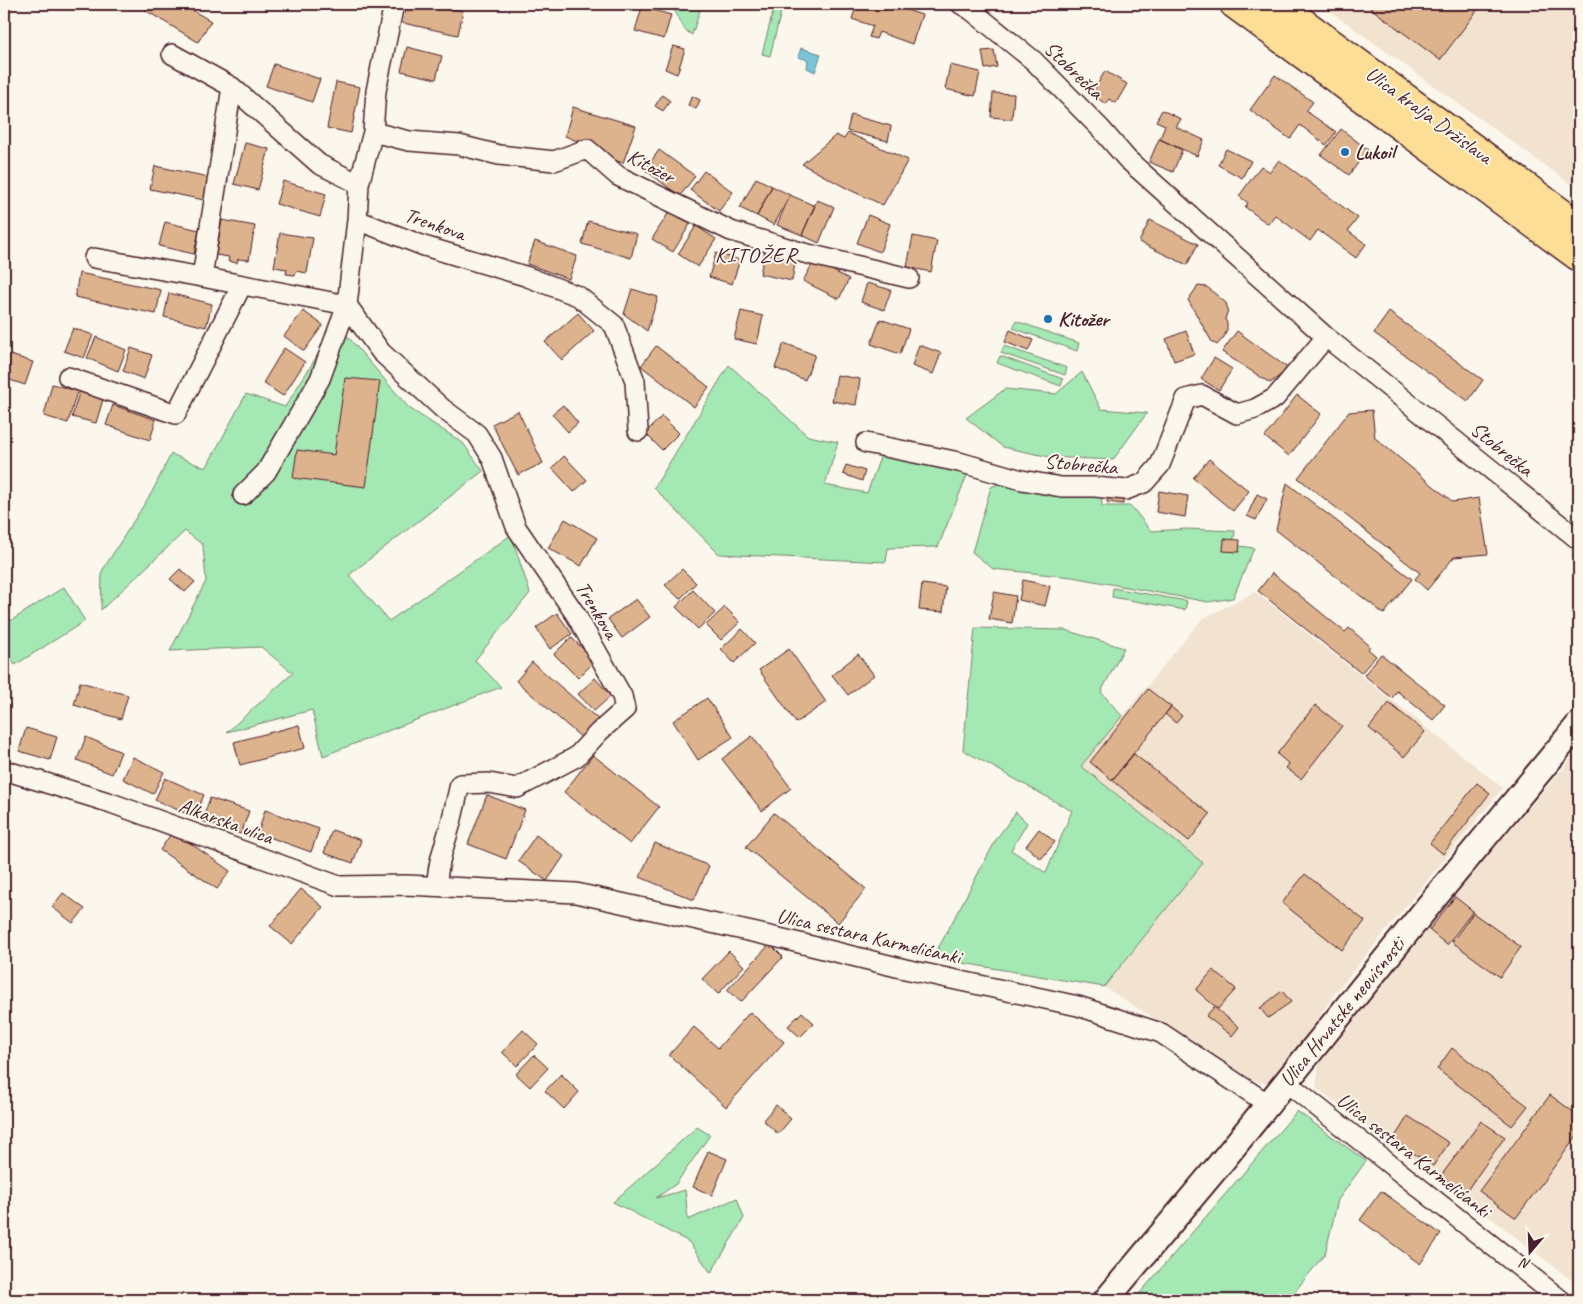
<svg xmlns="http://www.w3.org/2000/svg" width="1583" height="1304" font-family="Caveat,sans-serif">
	<rect width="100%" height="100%" fill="#fbf7ec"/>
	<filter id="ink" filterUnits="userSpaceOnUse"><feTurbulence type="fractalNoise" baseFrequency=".02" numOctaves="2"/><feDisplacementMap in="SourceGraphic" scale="10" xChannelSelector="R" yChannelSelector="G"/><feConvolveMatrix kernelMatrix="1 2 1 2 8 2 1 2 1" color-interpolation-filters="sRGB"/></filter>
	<g filter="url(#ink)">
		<path fill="#f2e3d0" d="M1320,4H1579V190L1427,81Z
			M1255,592L1503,788L1335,993L1272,1085L1255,1081L1104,987L1203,863L1081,766L1202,619Z
			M1579,750V1286L1470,1202L1464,1195L1316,1088L1319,1064L1383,976Z"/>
		<path fill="#a4e8b3" stroke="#77846f" d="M671,4H702L692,35L685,30Z
			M775,4H783L770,56L762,54Z
			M1016,321L1079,343L1077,351L1013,328Z
			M337,324L409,408L463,443L483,471L349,575L389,621L511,535L530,593L475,660L501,687L323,756L312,710L227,732L293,673L261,647L170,651L206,581L203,545L185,531L101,610L102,571L152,492L171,454L206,468L246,394L285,407Z
			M1004,346L1067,368L1065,375L1001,353Z
			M1000,356L1063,379L1061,386L997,363Z
			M729,365L808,436L838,442L825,485L867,493L881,455L968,473L938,547L888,548L886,562L719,554L654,488Z
			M1082,372L1101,409L1147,413L1113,460L1050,457L1003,447L966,418L1005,389L1056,394Z
			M1003,482L1101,492L1102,506H1131L1151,531L1186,529L1235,531L1233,545L1254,548L1233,598L1208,602L1072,577L993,569L972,552L991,487Z
			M64,587L85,621L15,665L4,648V625Z
			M1113,588L1187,601L1185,610L1112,597Z
			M975,628L1065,630L1124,648L1101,692L1122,716L1081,766L1203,863L1104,987L933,958L997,838L1016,812L1027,823L1011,850L1046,873L1072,811L963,750Z
			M1297,1111L1366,1161L1338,1200L1325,1254L1288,1300H1134Z
			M697,1127L710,1135L676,1184L656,1198L685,1190L688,1220L737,1198L744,1218L711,1273L689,1242L613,1202Z"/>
		<path fill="#78c6d6" stroke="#668392" d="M801,48L821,54L815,72L807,68L808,60L798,57Z"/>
		<path fill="#ddb38d" stroke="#4a1f2b" d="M148,4H181L211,21L198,42L145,10Z
			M362,4H382L378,11Z
			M407,4H430L463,11L458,35L403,23Z
			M601,4H621L619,9Z
			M857,4H888L922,15L912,44L879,32L876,39L869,37L873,26L852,19Z
			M1365,4H1482L1440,60Z
			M642,7L671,15L664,39L635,31Z
			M673,46L685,49L677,74L665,69Z
			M407,47L442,56L436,79L401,71Z
			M994,50L997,67L985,69L982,51Z
			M274,64L320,79L312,102L266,86Z
			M950,65L980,72L975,96L945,89Z
			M1105,71L1127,84L1116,103L1109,99L1106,104L1098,99L1101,94L1094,90Z
			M1275,75L1313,102L1306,111L1336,132L1326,145L1300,125L1290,139L1250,110Z
			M336,82L360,87L351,133L327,128Z
			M993,93L1014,94L1012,119L991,117Z
			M662,95L670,101L663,111L655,106Z
			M692,96L700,100L696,109L688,105Z
			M573,107L636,126L623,163L608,158L601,148L592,143L578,139L577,141L565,136Z
			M1162,110L1181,119L1176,127L1204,140L1197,156L1160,139L1165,125L1156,121Z
			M851,115L891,126L888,141L847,131Z
			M1341,129L1368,150L1349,175L1321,155Z
			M848,133L908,160L883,205L850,190L802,164L836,135L844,139Z
			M1159,139L1182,150L1173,172L1149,162Z
			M245,143L269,149L258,190L234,184Z
			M1226,149L1251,161L1242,178L1218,165Z
			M659,150L695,176L680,196L645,170Z
			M1279,160L1358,218L1348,231L1366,244L1356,258L1318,230L1310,241L1275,215L1268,224L1245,207L1248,203L1239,196L1261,166L1270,172Z
			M155,166L209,177L204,200L150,189Z
			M704,171L733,192L719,211L690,190Z
			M756,178L772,186L757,216L740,208Z
			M283,181L326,194L320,217L276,204Z
			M772,186L790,195L774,225L757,216Z
			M790,195L815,206L802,235L777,225Z
			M817,200L834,207L819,243L802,235Z
			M671,209L692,221L673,252L652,239Z
			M868,215L890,224L880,252L857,243Z
			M222,220L255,226L249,260L238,259L237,263L228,261L229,257L216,255Z
			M1150,220L1198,244L1187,265L1139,242Z
			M588,221L637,234L631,258L582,244Z
			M165,222L199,230L194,254L159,246Z
			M696,226L716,239L698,267L678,254Z
			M280,233L313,238L307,273L296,271L295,275L286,274L287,269L274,267Z
			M913,236L937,241L931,272L907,267Z
			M535,241L577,256L569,279L527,264Z
			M765,250L796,257L792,281L760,274Z
			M716,253L740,260L732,284L709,277Z
			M814,261L849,279L839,299L803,281Z
			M79,273L161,290L156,314L75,297Z
			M867,283L891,290L884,310L861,302Z
			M1198,286L1207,287L1226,303L1228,310L1225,319L1227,323V330L1224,337L1217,345L1212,342L1188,300Z
			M632,289L658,297L647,331L624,314Z
			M169,293L212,304L206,327L164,317Z
			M303,311L323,325L304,351L284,336Z
			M741,311L763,316L757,344L734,339Z
			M1389,312L1483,380L1468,401L1374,333Z
			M578,313L594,331L562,360L545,342Z
			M880,319L909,329L900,354L871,344Z
			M73,328L93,335L84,358L64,351Z
			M1010,330L1033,340L1028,351L1005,342Z
			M1186,331L1194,354L1174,361L1166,339Z
			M1237,331L1289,369L1270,383L1222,352Z
			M96,337L126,350L118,371L87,358Z
			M784,343L815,355L805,380L775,368Z
			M919,345L941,353L933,374L912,366Z
			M656,346L709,387L694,407L641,366Z
			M131,348L152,355L144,379L123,371Z
			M284,348L305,362L283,396L263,383Z
			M4,353L33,362L25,385L4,378Z
			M1214,358L1232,369L1219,390L1201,379Z
			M837,375L860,379L856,405L832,401Z
			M345,378L380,381L366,487L293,478L297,450L334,455Z
			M52,384L77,391L68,423L44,416Z
			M80,389L104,396L96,423L72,417Z
			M1297,395L1321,414L1289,456L1265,437Z
			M113,405L156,420L150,440L106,425Z
			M563,405L578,423L568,432L552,414Z
			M1372,410L1375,438L1453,502L1479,498L1488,554L1454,557L1427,590L1415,579L1420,573L1298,478L1349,412Z
			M518,411L543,463L518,475L492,424Z
			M662,416L679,433L662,450L645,433Z
			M564,456L587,480L574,492L552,468Z
			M1209,459L1249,491L1233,511L1193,478Z
			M846,465L865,471L862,481L843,474Z
			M1287,483L1412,579L1384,614L1276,530Z
			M1108,490L1124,492L1123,504L1107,502Z
			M1159,491L1188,496L1185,517L1156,512Z
			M1257,494L1267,499L1256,520L1247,516Z
			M565,519L597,538L581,566L548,548Z
			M1224,539L1240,540L1239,552L1223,551Z
			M180,569L195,582L185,592L170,579Z
			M682,569L696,583L680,599L665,585Z
			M1272,573L1345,632L1349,628L1370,646L1368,649L1376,656L1361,673L1258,591Z
			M1023,580L1050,586L1045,606L1019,600Z
			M922,584L946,587L943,612L919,610Z
			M693,590L715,613L698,629L676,607Z
			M994,592L1016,596L1012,623L989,619Z
			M636,599L650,617L622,638L608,619Z
			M725,607L740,622L721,640L706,625Z
			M557,613L572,634L550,649L536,628Z
			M742,629L755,643L734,663L721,649Z
			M571,637L595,661L578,678L554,654Z
			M789,649L826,702L796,723L759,670Z
			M858,654L874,675L848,695L832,675Z
			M1381,654L1445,705L1433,720L1397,691L1392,698L1364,675Z
			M532,662L599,720L583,739L516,681Z
			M595,678L611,696L594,711L578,694Z
			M80,682L128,695L121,719L74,705Z
			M1148,689L1171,707L1112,780L1090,762Z
			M707,698L733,737L698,760L673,721Z
			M1389,703L1425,732L1404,757L1369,728Z
			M1315,705L1342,726L1301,779L1286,768L1289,764L1277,754Z
			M1171,707L1182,716L1176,723L1165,714Z
			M299,725L305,748L240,765L234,742Z
			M26,728L57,737L50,760L19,751Z
			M752,736L791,788L762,811L722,759Z
			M86,737L121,752L112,774L77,760Z
			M1134,754L1210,814L1189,841L1112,780Z
			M593,755L659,807L630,844L564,792Z
			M133,757L164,772L153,794L123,779Z
			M165,778L204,795L194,817L155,800Z
			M1477,783L1490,793L1443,854L1430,843Z
			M487,795L525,810L506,859L468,844Z
			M210,798L249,811L241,834L202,821Z
			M265,810L319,829L311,852L258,833Z
			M774,813L866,889L838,923L746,847Z
			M1039,829L1055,842L1041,859L1026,846Z
			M332,830L361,840L353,863L324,853Z
			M173,831L230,871L217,889L160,850Z
			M536,835L564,856L547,881L518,861Z
			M655,843L709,866L694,900L640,877Z
			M1305,874L1365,921L1342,950L1282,903Z
			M301,889L323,907L292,944L270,926Z
			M63,893L85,909L73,923L52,907Z
			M1455,897L1473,911L1447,945L1429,930Z
			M1473,913L1521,947L1500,977L1452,942Z
			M770,944L783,957L741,1002L727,990Z
			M729,951L744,966L718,994L702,979Z
			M1213,970L1236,989L1218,1009L1196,990Z
			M1282,991L1291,1002L1268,1018L1260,1008Z
			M1214,1007L1239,1027L1232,1036L1206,1016Z
			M750,1012L784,1042L726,1107L669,1055L694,1027L718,1048Z
			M802,1012L814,1023L800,1037L788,1026Z
			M523,1030L538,1044L517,1066L502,1052Z
			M1452,1048L1528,1106L1512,1126L1437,1069Z
			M534,1055L548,1068L530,1087L516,1074Z
			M561,1074L579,1092L564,1109L545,1091Z
			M1550,1095L1579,1116V1133L1516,1218L1479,1191Z
			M776,1105L791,1119L778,1134L763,1120Z
			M1408,1116L1449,1143L1433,1166L1393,1140Z
			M1481,1121L1505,1137L1465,1193L1441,1176Z
			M708,1151L727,1159L712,1195L693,1187Z
			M1381,1191L1441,1234L1420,1264L1360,1220Z"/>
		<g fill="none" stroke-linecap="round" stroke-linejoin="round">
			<defs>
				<path id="minor" d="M394,4L376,91L373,132L359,184L357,220L347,305L381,352L443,409L477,434L492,458L516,527L576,615L622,696L625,709L599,732L576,757L517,788L489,783L460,784C457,797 454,810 451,823C445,844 437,864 437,886
					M961,4L971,10L1034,61L1101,129L1127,159L1326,337L1579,540
					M172,54L232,87L319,164L359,184
					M373,132L409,141L459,145L499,155L554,161L587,149L618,176L731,231L804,253L909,278
					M357,220L424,246L525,276L578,296L614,325L635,381L638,431
					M94,258L202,277L347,305L320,379L266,472L243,495
					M202,277L232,87
					M68,377L176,414L242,285
					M866,443L959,462L1022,480L1061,487H1095L1126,490L1144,483L1160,465L1186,399L1202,395L1237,414L1255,409L1275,398L1326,337
					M4,770L111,803L339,886L406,885L576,893L779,938L905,969L1078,1006L1161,1033L1268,1104
					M1286,1082L1561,1300"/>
				<path id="tertiary" d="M1106,1300L1219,1165L1442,889L1579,724"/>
				<path id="trunk" d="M1234,4L1579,257
					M1278,4L1579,226"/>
			</defs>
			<use href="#minor" stroke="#4a1f2b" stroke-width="22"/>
			<use href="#tertiary" stroke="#4a1f2b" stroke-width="28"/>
			<use href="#trunk" stroke="#4a1f2b" stroke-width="31"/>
			<use href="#minor" stroke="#fbf7ec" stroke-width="19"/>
			<use href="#tertiary" stroke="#fbf7ec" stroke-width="24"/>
			<use href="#trunk" stroke="#fcde96" stroke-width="28"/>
		</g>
	</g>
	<g fill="#1f6fb2" stroke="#fbf7ec" stroke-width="2">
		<circle cx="1345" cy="152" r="5"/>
		<circle cx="1048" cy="319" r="5"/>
	</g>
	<g text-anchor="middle" stroke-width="4" stroke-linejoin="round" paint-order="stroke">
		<g font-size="21" fill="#4a1f2b" stroke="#fbf7ec">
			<text transform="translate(1074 70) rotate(44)" y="7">Stobrečka</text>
			<text transform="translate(1429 115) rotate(36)" y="7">Ulica kralja Držislava</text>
			<text transform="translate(651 166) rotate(28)" y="7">Kitožer</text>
			<text transform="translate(435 224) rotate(19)" y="7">Trenkova</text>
			<text transform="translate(1502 449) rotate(39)" y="7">Stobrečka</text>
			<text transform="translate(1081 464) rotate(5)" y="7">Stobrečka</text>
			<text transform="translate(597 610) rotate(59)" y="7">Trenkova</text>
			<text transform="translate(226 821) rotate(20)" y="7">Alkarska ulica</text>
			<text transform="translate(869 936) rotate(13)" y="7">Ulica sestara Karmelićanki</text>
			<text transform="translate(1342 1012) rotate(-51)" y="7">Ulica Hrvatske neovisnosti</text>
			<text transform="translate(1414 1155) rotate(38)" y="7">Ulica sestara Karmelićanki</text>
		</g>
		<g font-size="21" font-weight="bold" fill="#4a1f2b" stroke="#fbf7ec" text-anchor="start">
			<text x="1355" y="159">Lukoil</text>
			<text x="1058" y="326">Kitožer</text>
		</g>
		<g font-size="22" letter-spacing="1" fill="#4a1f2b" stroke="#fbf7ec">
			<text x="756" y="262">KITOŽER</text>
		</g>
	</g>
	<rect width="1583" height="1304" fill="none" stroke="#fbf7ec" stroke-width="20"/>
	<rect x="10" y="10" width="1563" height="1284" fill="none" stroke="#4a1f2b" stroke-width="2" filter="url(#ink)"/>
	<g transform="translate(1530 1252) rotate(199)" stroke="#fbf7ec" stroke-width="4" paint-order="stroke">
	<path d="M0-4L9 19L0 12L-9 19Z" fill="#4a1f2b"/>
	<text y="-8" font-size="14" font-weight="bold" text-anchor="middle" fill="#4a1f2b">N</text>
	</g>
</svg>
